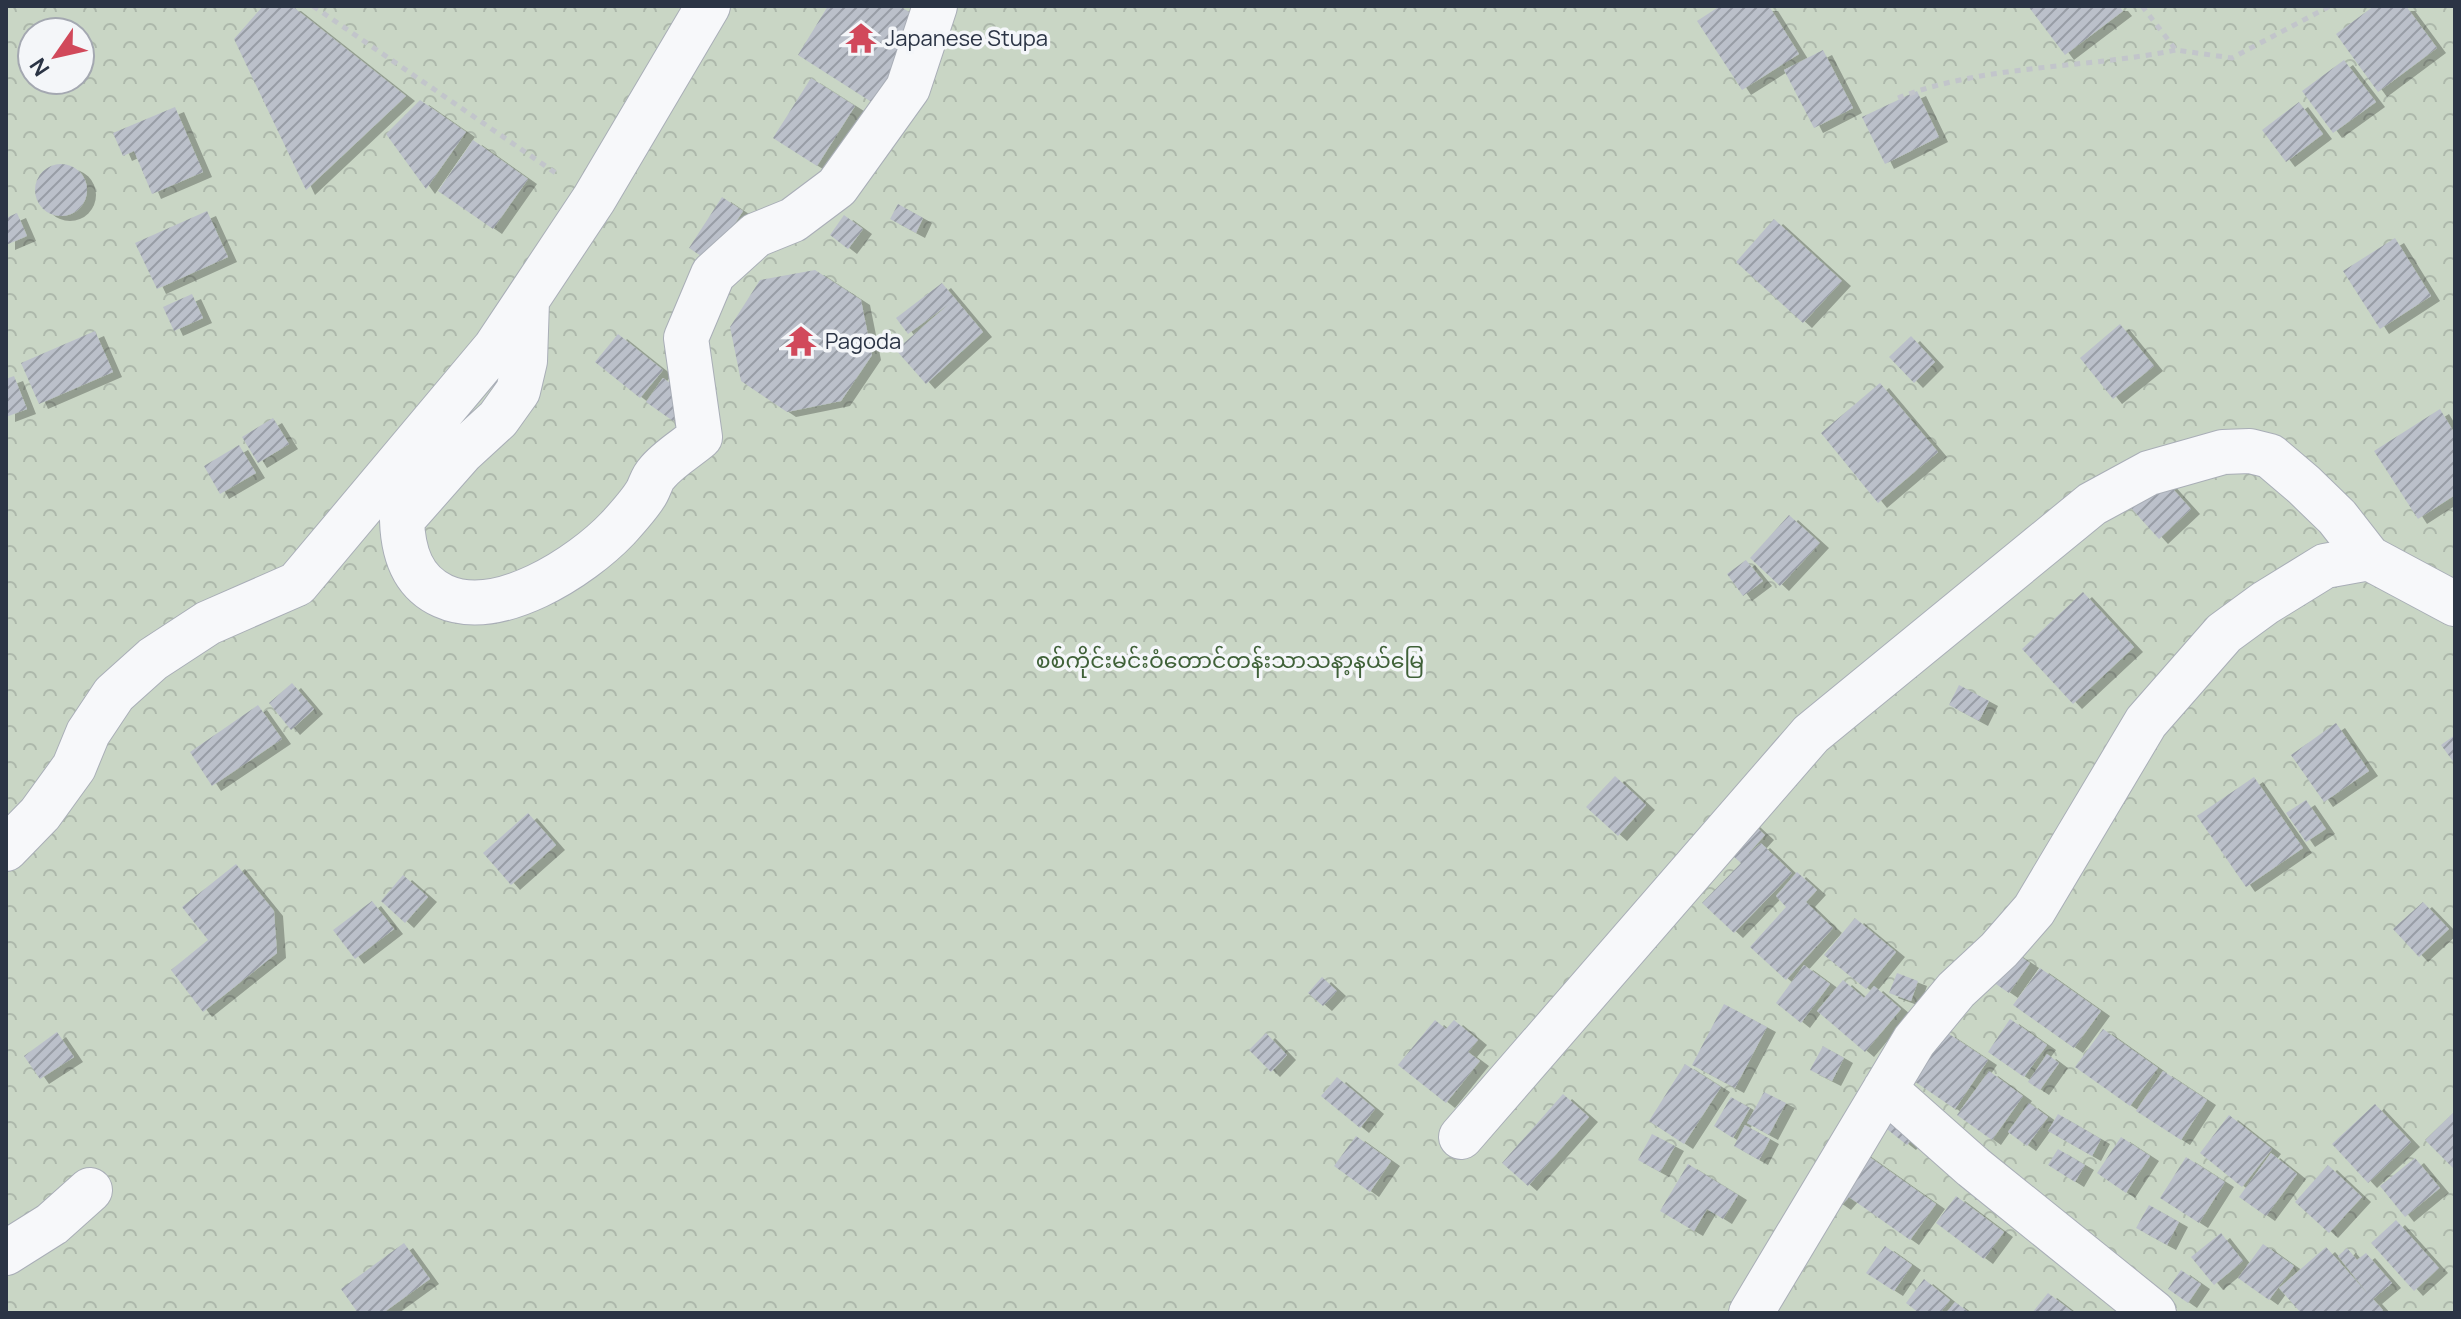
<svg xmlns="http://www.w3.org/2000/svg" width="2461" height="1319" font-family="Manrope,'Noto Sans Myanmar',sans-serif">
	<defs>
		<pattern id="park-crowns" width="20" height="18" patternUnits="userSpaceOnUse" patternTransform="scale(2)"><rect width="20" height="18" fill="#c9d6c5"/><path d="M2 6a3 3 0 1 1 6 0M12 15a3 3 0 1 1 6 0" fill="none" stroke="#adb8ab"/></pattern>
		<pattern id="building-hatch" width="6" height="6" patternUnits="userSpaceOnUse" patternTransform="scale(2)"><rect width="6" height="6" fill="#bbc0ca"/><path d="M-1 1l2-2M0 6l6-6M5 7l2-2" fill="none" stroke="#989da6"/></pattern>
		<filter id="shadow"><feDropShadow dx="9" dy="5" stdDeviation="0" flood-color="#0004"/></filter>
	</defs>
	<rect width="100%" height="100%" fill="#e4e7ec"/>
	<path fill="url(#park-crowns)" fill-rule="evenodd" d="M6,6H2455V1313H6ZM32,32H80V80H32Z"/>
	<path fill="url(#building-hatch)" filter="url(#shadow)" d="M263,6H292L406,96L306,190L234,39Z
		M828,6H900L924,22L873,103L798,55Z
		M1720,6H1769L1799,54L1742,90L1697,21Z
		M2028,6H2119L2123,11L2065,55Z
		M2374,6H2406L2437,48L2378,92L2336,34Z
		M1823,50L1853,108L1814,128L1784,70Z
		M2344,60L2376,102L2333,133L2302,91Z
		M811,78L855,106L817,166L773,138Z
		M1917,91L1939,137L1885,164L1862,117Z
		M420,100L466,132L426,189L386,134Z
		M2299,102L2323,134L2286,162L2262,130Z
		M175,107L203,172L152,194L134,151L123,156L113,133Z
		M473,140L528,179L493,229L438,191Z
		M35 190a26 26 0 1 1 52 0a26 26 0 1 1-52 0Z
		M722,197L743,211L710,262L689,248Z
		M898,204L923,218L916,233L890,219Z
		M207,211L228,257L157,289L135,243Z
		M17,213L27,236L6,245V218Z
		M844,215L863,229L848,249L830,235Z
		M1774,219L1842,281L1803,323L1736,262Z
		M2395,238L2431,296L2380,329L2343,271Z
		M815,270L861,300L872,355L841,401L787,412L741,381L730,327L760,280Z
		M942,283L983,332L926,384L896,350L949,304L908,334L896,318Z
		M192,294L203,318L174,331L163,307Z
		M2120,324L2154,366L2113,399L2080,358Z
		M95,331L113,372L39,404L21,363Z
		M618,334L663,370L640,398L595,362Z
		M1911,336L1935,362L1914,383L1889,357Z
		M14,376L27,409L6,417V379Z
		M663,378L689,397L673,421L646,402Z
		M1880,383L1938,452L1878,503L1821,433Z
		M2440,409L2455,434V495L2418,519L2374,451Z
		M273,418L289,444L258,463L242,437Z
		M239,445L256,473L220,494L204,466Z
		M2163,478L2191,509L2159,539L2131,508Z
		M1789,515L1820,543L1780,586L1750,558Z
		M1746,560L1763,581L1743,596L1727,574Z
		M2083,592L2134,647L2073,704L2022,649Z
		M292,683L314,709L291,730L269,703Z
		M1959,685L1989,701L1979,721L1949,705Z
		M258,705L282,739L212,786L190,752Z
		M2336,723L2369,771L2324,802L2291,755Z
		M2455,735V764L2441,745Z
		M1615,776L1646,805L1618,836L1586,807Z
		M2254,777L2303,848L2246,887L2197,816Z
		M2306,800L2326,829L2306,842L2286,813Z
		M528,813L556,845L511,885L483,853Z
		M1751,822L1765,835L1747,855L1761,843L1792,873L1734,933L1702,903L1741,863L1726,850Z
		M236,864L274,911L277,953L203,1012L171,970L208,940L182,907Z
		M1797,872L1817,890L1806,902L1833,928L1786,980L1750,947L1786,907L1776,896Z
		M403,875L428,897L405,923L381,901Z
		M372,901L394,929L355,959L333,930Z
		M2423,902L2449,929L2419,957L2393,929Z
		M1855,918L1896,952L1866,989L1824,955Z
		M2011,950L2030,963L2009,993L1990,980Z
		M1804,965L1830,984L1801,1023L1776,1003Z
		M2040,968L2101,1011L2074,1048L2013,1005Z
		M1897,973L1918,981L1911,1001L1889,993Z
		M1322,977L1337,991L1323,1006L1308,993Z
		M1843,980L1864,998L1874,986L1901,1009L1865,1052L1817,1011Z
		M1724,1004L1767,1027L1735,1088L1692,1065Z
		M2010,1019L2047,1045L2024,1077L1988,1052Z
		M1435,1020L1446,1029L1454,1020L1478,1040L1468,1052L1480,1061L1446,1103L1398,1065Z
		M2103,1029L2158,1068L2130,1106L2075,1067Z
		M57,1032L74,1057L40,1079L24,1056Z
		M1946,1032L1988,1060L1955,1109L1914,1081Z
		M1266,1033L1287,1055L1271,1072L1249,1050Z
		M1823,1046L1844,1058L1832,1081L1810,1070Z
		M2047,1054L2059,1063L2040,1090L2028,1082Z
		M1685,1064L1721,1087L1684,1144L1649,1121Z
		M1989,1071L2023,1096L1992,1140L1957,1115Z
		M2163,1071L2207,1100L2181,1140L2136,1111Z
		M1337,1077L1375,1109L1360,1128L1321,1096Z
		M1764,1092L1786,1103L1769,1135L1747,1123Z
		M1563,1094L1589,1117L1528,1186L1502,1163Z
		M1731,1097L1750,1108L1733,1138L1714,1126Z
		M2029,1103L2048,1117L2027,1146L2008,1132Z
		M2375,1104L2411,1142L2368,1183L2332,1144Z
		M2455,1111V1170L2425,1140Z
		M2058,1114L2101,1139L2092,1156L2048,1131Z
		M2229,1115L2272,1149L2242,1187L2200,1153Z
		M1878,1122L1922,1125L1907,1145Z
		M1745,1125L1770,1139L1759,1160L1734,1146Z
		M1652,1134L1675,1146L1660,1172L1638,1160Z
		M1356,1136L1391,1161L1370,1192L1334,1166Z
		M2121,1137L2150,1156L2126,1193L2097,1173Z
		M2058,1149L2085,1165L2075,1182L2048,1165Z
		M1861,1151L1936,1204L1910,1240L1849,1197L1842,1205L1829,1196Z
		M2271,1153L2297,1174L2266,1216L2239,1197Z
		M2186,1157L2225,1182L2199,1223L2160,1198Z
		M2415,1158L2440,1188L2405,1217L2380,1186Z
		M1688,1164L1738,1195L1723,1219L1707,1209L1694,1231L1660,1211Z
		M2328,1165L2362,1197L2329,1233L2295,1202Z
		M1956,1196L2004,1232L1984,1259L1936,1223Z
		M2149,1205L2179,1222L2167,1245L2136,1228Z
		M2396,1220L2439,1268L2414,1291L2371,1243Z
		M2221,1233L2243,1261L2214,1285L2191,1257Z
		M404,1243L430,1279L383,1313H358L341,1289Z
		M2263,1244L2294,1266L2269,1300L2238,1278Z
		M1885,1246L1912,1265L1894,1291L1866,1273Z
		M2326,1247L2368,1294L2338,1256L2347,1248L2357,1260L2366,1253L2392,1283L2373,1299L2383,1310L2379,1313H2301L2279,1288Z
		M2181,1270L2201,1284L2188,1303L2168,1289Z
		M1924,1279L1950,1300L1940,1313H1919L1906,1303Z
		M2048,1293L2074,1313H2032Z
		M1955,1302L1970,1313H1946Z"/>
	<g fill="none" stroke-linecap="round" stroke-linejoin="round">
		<defs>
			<path id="minor" d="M527,301L525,361L518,391L498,419L462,452L402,520C403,552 412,582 443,596C498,621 581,567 618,528C627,518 638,506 645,495C650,488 651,479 657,473C668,459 686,449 700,437L686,338L713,274L756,235L793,220L837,187L908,88L935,6
				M6,849L40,814L74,767L88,733L114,694L153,659L208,623L297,584L495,348L594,199L708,6
				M1885,1089L1973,1167L2154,1313
				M1461,1137L1811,734L2092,504L2149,473L2223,452L2250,451L2270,456L2304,485L2337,517L2369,558
				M6,1253L52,1224L90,1190
				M1751,1313L1914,1041L1956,990L1999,950L2034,910L2146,722L2224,633L2265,603L2325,566L2369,558L2455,604"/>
		</defs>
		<use href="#minor" stroke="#a9aeb7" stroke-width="46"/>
		<path stroke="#c2c5cb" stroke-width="5" stroke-dasharray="6 6" stroke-linecap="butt" d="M313,6L560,176
			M2142,6L2176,50L2232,58L2330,6
			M1898,98C1986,64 2084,69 2176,50"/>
		<use href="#minor" stroke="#f7f8fa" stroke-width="44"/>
	</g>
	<defs>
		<symbol id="temple-bare" viewBox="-9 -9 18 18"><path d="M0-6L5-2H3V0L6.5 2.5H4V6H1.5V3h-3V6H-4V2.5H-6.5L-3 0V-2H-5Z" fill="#d1495b" stroke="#f4f6f9" stroke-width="2.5" paint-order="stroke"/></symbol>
	</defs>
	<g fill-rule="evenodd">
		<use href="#temple-bare" x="839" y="16" width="44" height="44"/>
		<use href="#temple-bare" x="779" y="319" width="44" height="44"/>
	</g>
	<g text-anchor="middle" stroke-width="7" stroke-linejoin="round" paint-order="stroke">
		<g font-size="22" fill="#2b3445" stroke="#f4f6f9" text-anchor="start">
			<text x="885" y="46">Japanese Stupa</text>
			<text x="825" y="349">Pagoda</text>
		</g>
		<g font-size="22" fill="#3f6138" stroke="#f4f6f9">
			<text x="1230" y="668">စစ်ကိုင်းမင်းဝံတောင်တန်းသာသနာ့နယ်မြေ</text>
		</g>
	</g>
	<rect width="2461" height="1319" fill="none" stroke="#2b3445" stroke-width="16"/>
	<g transform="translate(56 56) rotate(236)"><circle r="38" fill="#f4f6f9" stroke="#a4a8b1" stroke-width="2"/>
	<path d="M0-6L14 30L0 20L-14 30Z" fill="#d1495b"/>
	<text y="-12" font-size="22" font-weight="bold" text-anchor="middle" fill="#2b3445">N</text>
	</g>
</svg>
